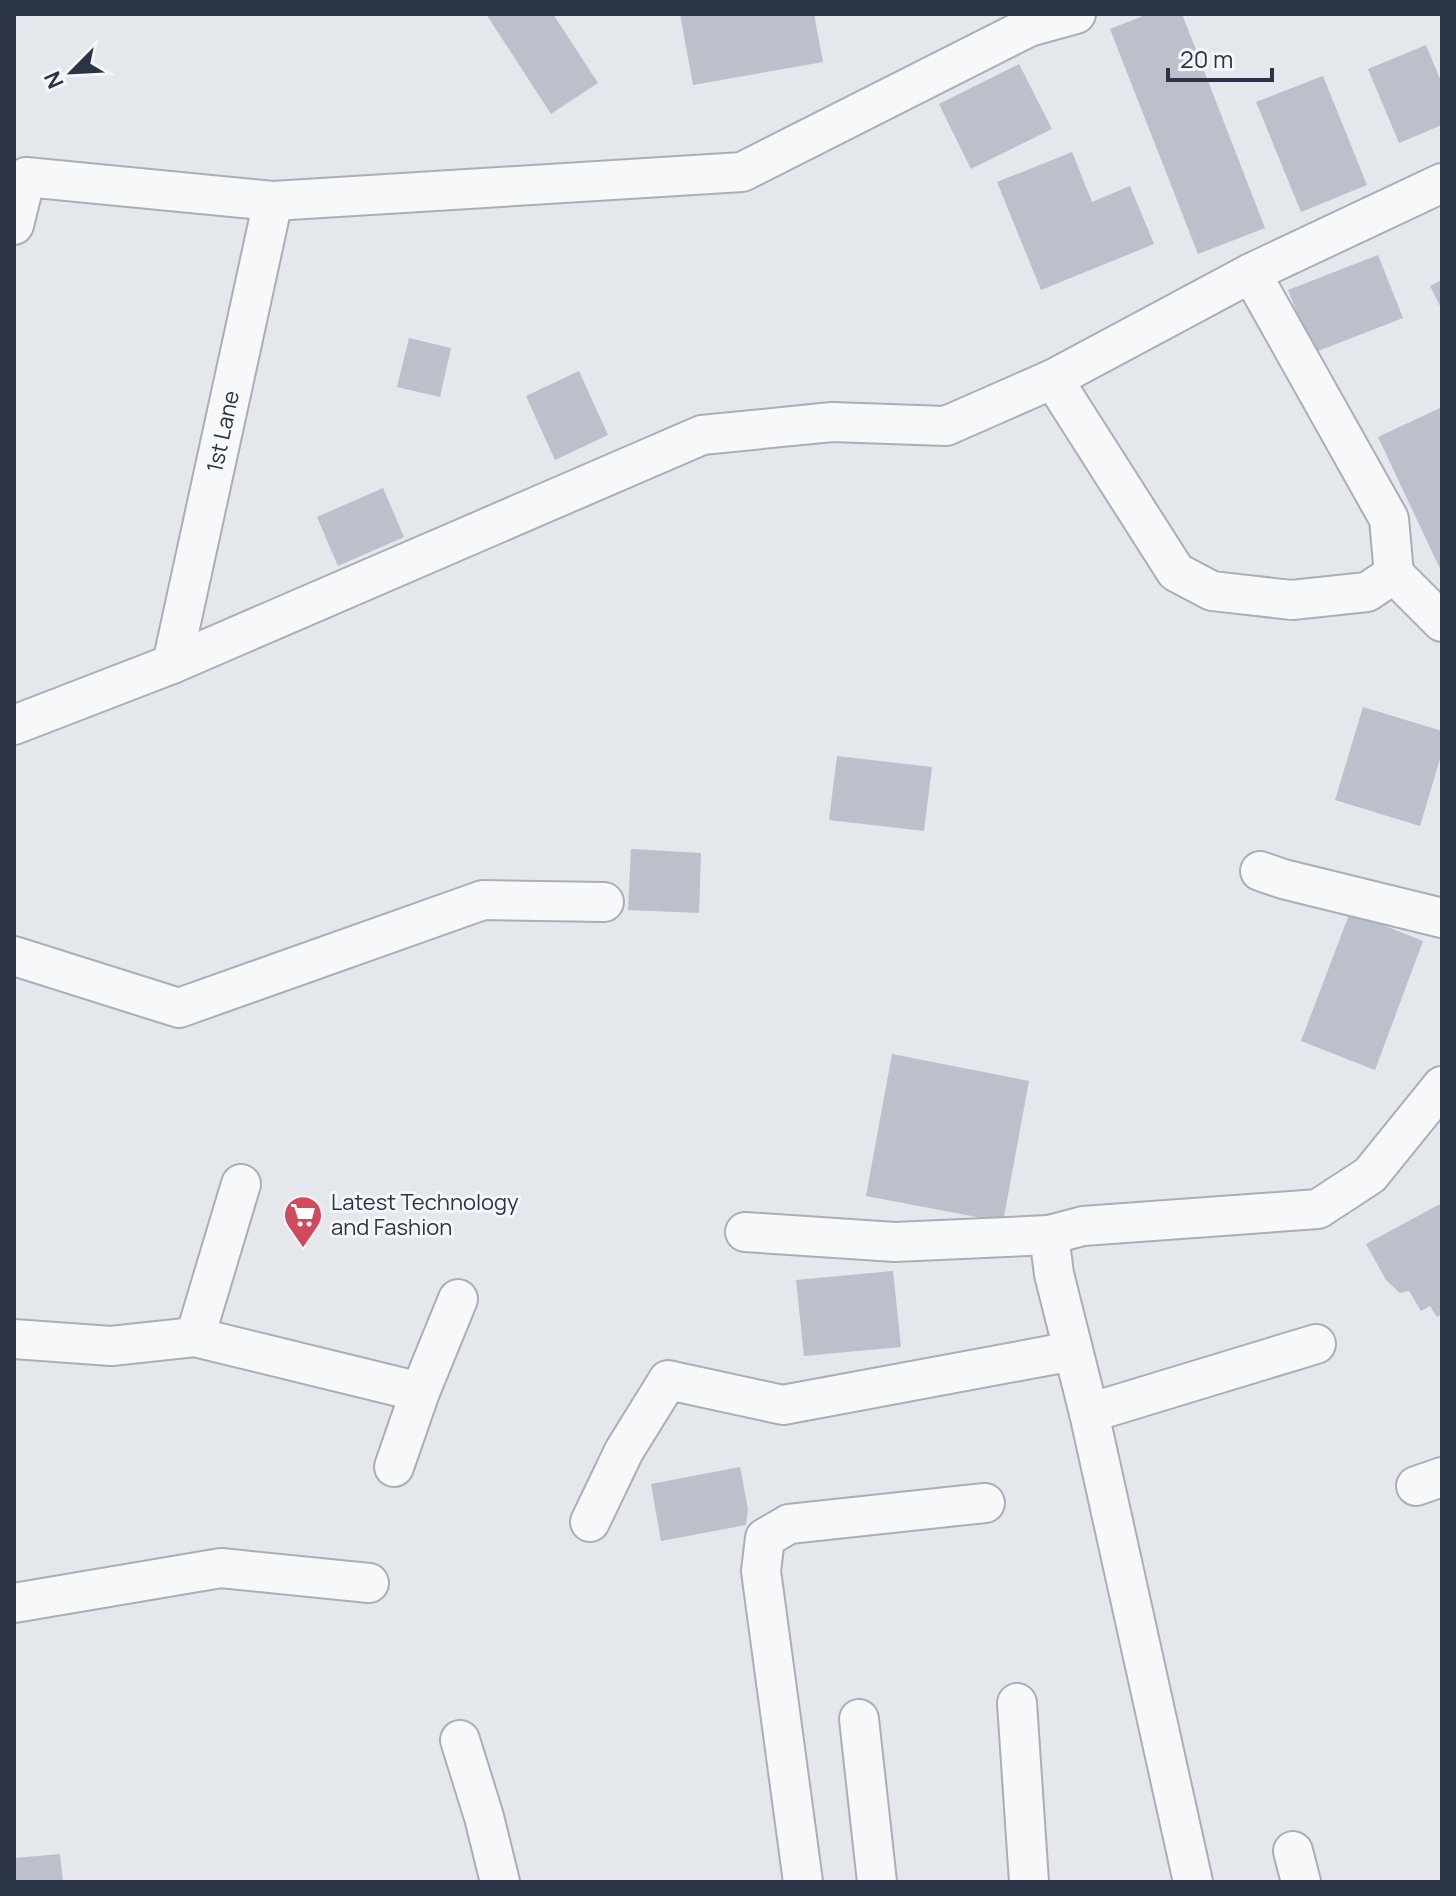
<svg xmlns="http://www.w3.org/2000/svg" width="1456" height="1896" font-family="Manrope,sans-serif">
	<rect width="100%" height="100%" fill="#e4e7ec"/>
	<path fill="#bbc0ca" d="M486,14H553L598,83L551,114Z
		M680,14H814L823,62L693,85Z
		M1148,14H1182L1265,228L1198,254L1110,29Z
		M1426,45L1442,84V125L1399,143L1368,69Z
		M1019,64L1052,129L971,169L939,104Z
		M1323,76L1367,185L1301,212L1256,102Z
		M1072,152L1092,202L1130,186L1154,244L1041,290L997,182Z
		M1378,255L1403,318L1313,353L1288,290Z
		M1442,280V310L1430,286Z
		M409,338L451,348L440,397L397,387Z
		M579,371L608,435L555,460L526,396Z
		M1442,407V573L1378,437Z
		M383,488L404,537L338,566L317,517Z
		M1363,707L1442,731V752L1420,826L1335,800Z
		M837,756L932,767L924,831L829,820Z
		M631,849L701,853L699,913L628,910Z
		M1350,912L1423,941L1375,1070L1301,1041Z
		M892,1054L1029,1081L1003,1222L866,1196Z
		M1442,1203V1314L1437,1317L1430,1306L1421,1311L1409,1291L1400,1293L1386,1280L1366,1244Z
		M893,1271L901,1347L804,1356L796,1280Z
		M740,1467L748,1509L746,1525L661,1541L651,1484Z
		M60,1854L63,1882H14V1858Z"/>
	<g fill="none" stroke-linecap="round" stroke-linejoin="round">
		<defs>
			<g id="minor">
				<path d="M14,225L26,177L273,201L742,172L1029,27L1076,14"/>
				<path d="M1053,379L1176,572L1212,591L1292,600L1367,592L1394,574L1389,519L1251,273"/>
				<path d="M1394,574L1442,622"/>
				<path id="s1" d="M172,664L273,201"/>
				<path d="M14,725L172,664L702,435L832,422L946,426L1053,379L1251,273L1442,183"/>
				<path d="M1260,871L1283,879L1442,918"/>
				<path d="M14,956L179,1008L483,900L604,902"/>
				<path d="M745,1232L895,1242L1049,1235"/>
				<path d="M195,1337L241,1184"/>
				<path d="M14,1339L111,1346L195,1337L420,1392"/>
				<path d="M1089,1413L1316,1344"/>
				<path d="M394,1467L420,1392L458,1299"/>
				<path d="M1416,1486L1442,1477"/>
				<path d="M590,1522L624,1451L668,1380L783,1405L1073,1351"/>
				<path d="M14,1603L221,1568L369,1583"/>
				<path d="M1017,1703L1029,1882"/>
				<path d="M859,1719L877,1882"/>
				<path d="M460,1740L484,1817L500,1882"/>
				<path d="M1293,1851L1301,1882"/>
				<path d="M803,1882L761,1571L765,1538L789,1524L985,1503"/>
				<path d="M1193,1882L1089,1413L1054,1274L1049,1235L1083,1226L1318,1209L1370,1175L1442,1086"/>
			</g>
		</defs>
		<use href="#minor" stroke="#a9aeb7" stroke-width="42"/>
		<use href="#minor" stroke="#f7f8fa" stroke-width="38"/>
	</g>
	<defs>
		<symbol id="supermarket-pin" viewBox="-11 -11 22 30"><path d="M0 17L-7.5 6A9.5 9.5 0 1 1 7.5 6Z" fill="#d1495b" stroke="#f4f6f9"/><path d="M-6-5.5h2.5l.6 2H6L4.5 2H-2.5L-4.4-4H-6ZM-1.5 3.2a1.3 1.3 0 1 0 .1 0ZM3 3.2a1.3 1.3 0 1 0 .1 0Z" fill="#fff"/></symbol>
	</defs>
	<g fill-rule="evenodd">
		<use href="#supermarket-pin" x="281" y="1193" width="44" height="60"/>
	</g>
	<g text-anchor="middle" stroke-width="6" stroke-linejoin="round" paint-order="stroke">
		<g font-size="22" fill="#2b3445" stroke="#f4f6f9">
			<text dy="8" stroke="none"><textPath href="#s1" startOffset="238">1st Lane</textPath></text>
		</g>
		<g font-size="22" fill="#2b3445" stroke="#f4f6f9" text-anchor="start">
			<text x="331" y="1210">Latest Technology<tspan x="331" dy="25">and Fashion</tspan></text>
		</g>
	</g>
	<rect width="1456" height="1896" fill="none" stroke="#2b3445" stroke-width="32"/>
	<g transform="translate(72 72) rotate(246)" stroke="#f4f6f9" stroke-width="6" paint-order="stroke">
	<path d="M0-6L14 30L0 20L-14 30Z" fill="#2b3445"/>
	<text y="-12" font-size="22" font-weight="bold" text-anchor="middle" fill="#2b3445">N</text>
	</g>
	<path d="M1168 68v12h104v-12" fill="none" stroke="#2b3445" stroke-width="4"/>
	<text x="1180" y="68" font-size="24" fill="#2b3445" stroke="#f4f6f9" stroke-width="6" paint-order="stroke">20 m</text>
</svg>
